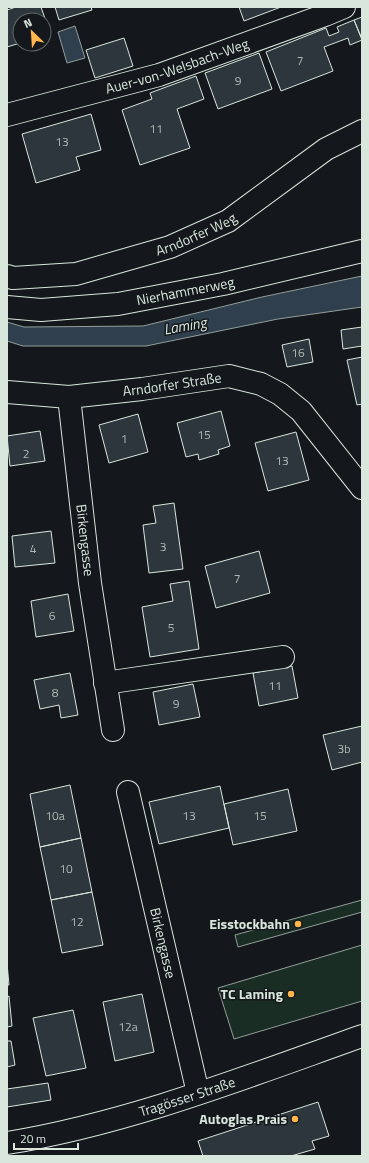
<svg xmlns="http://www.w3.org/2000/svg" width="369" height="1163" font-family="'Titillium Web',sans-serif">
	<rect width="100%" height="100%" fill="#14181c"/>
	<path fill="#1a2d24" stroke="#939e99" d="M362,900V912L238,947L235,935Z
		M362,945V1001L234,1039L218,988Z"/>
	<path fill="#2f3f4d" stroke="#939e99" d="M75,26L85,58L67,63L58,32Z
		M362,276V307L278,319L146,346H23L7,341V322L24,327L143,326L262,297Z"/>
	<path fill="#2c363c" stroke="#d8e6dc" d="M16,7H41L50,33L44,35V20H20V43L7,47V10Z
		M55,7H91L92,10L59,20Z
		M239,7H281L244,21Z
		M362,17V39L354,20Z
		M354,20L362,40L350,45L348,38L324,47L333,71L281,91L266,52L326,28L329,36L339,32L337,27Z
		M124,38L133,66L95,78L86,50Z
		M259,53L272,89L218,109L205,73Z
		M196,76L204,99L177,109L190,148L140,165L122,110L152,99L150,93Z
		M91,114L101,150L76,157L80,170L36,183L22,134Z
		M362,327V346L343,349L341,330Z
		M309,339L313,362L287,367L282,345Z
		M362,357V404L357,405L347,360Z
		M221,411L230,446L218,450L219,454L199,460L198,454L186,457L177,423Z
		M138,414L148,452L109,463L99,425Z
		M40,431L45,461L10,466L7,436Z
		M296,432L309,480L268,491L255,443Z
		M174,503L183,569L149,573L143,525L156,523L153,506Z
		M51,531L55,563L15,567L12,536Z
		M259,551L270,593L216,608L205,566Z
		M189,581L199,649L150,657L142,607L173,601L170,584Z
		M68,594L74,631L36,637L31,601Z
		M292,666L298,698L259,706L253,673Z
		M70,673L78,715L61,718L59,705L40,709L34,680Z
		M193,684L200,717L159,725L153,692Z
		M362,726V762L332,770L323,735Z
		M70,785L81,838L40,847L30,794Z
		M220,786L229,828L159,844L149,802Z
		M288,789L297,831L233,845L224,804Z
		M81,838L92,892L51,900L40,847Z
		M92,892L103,945L62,953L51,900Z
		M7,963L9,985H7Z
		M142,994L154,1052L115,1061L103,1002Z
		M9,996L12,1026L7,1027V997Z
		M73,1010L86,1068L46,1076L33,1018Z
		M7,1041H11L15,1065L7,1067Z
		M48,1083L51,1100L7,1107V1089Z
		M318,1102L329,1136L312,1141L315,1149L291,1156H203L198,1141Z"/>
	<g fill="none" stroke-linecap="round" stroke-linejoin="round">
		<defs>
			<g id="minor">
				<path id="s1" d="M7,115L159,75L325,15L344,7"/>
				<path id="s2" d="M7,276L13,278L76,274L170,247L228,221L326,149L362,131"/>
				<path id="s3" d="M7,307L41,310L118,304L223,284L362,251"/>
				<path id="s4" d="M7,392L69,397L142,389L229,376L261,384L280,394L301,411L362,488"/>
				<path id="s5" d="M69,397L90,583L113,730"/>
				<path d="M105,683L283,657"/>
				<path id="s6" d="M128,792L198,1093"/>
			</g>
			<g id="major">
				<path id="s7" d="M7,1143C129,1123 246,1077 362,1036"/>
			</g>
		</defs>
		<use href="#minor" stroke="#d8e6dc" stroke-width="24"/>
		<use href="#major" stroke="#d8e6dc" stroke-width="24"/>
		<use href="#minor" stroke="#14181c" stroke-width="22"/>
		<use href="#major" stroke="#14181c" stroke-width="22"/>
	</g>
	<g fill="#ffb74d" stroke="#14181c" stroke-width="1.5">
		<circle cx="298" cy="924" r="4"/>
		<circle cx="291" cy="994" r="4"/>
		<circle cx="295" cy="1119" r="4"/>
	</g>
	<g text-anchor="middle" stroke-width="3" stroke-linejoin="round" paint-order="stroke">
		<g font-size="12" fill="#adbab4">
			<text x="300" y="65">7</text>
			<text x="238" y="85">9</text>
			<text x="156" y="133">11</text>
			<text x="62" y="146">13</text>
			<text x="298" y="357">16</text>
			<text x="204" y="439">15</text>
			<text x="124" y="443">1</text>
			<text x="26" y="458">2</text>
			<text x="282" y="465">13</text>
			<text x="163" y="551">3</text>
			<text x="33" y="553">4</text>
			<text x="237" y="583">7</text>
			<text x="52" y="620">6</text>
			<text x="171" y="632">5</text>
			<text x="275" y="690">11</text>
			<text x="55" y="697">8</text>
			<text x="176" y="708">9</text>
			<text x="344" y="753">3b</text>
			<text x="55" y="820">10a</text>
			<text x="189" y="820">13</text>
			<text x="260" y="820">15</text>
			<text x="66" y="873">10</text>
			<text x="77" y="926">12</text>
			<text x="128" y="1031">12a</text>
		</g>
		<g font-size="14" fill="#d8e6dc" stroke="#14181c">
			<text dy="5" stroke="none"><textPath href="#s1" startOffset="177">Auer-von-Welsbach-Weg</textPath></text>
			<text dy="5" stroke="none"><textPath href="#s2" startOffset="196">Arndorfer Weg</textPath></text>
			<text dy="5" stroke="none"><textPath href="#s3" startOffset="180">Nierhammerweg</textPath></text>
			<text dy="5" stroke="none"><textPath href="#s4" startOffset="166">Arndorfer Straße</textPath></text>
			<text dy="5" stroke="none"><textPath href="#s5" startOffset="144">Birkengasse</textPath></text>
			<text dy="5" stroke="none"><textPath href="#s6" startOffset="155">Birkengasse</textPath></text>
			<text dy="5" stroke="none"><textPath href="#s7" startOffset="186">Tragösser Straße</textPath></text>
		</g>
		<g font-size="14" font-weight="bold" fill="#d8e6dc" stroke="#14181c" text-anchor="end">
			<text x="290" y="929">Eisstockbahn</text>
			<text x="283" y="999">TC Laming</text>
			<text x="287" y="1124">Autoglas Prais</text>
		</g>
		<g font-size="15" font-style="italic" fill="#d8e6dc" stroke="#14181c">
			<text transform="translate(185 326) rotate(-10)" y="5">Laming</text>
		</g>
	</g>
	<rect width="369" height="1163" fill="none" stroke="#d8e6dc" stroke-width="16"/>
	<g transform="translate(32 32) rotate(335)"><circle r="19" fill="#14181c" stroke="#626a69"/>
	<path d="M0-3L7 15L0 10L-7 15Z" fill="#ffb74d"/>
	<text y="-6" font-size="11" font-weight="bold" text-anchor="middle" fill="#d8e6dc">N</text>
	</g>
	<path d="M14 1143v6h64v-6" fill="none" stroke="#d8e6dc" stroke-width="2"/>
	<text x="20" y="1143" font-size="12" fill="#d8e6dc" stroke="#14181c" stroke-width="3" paint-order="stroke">20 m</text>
</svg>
